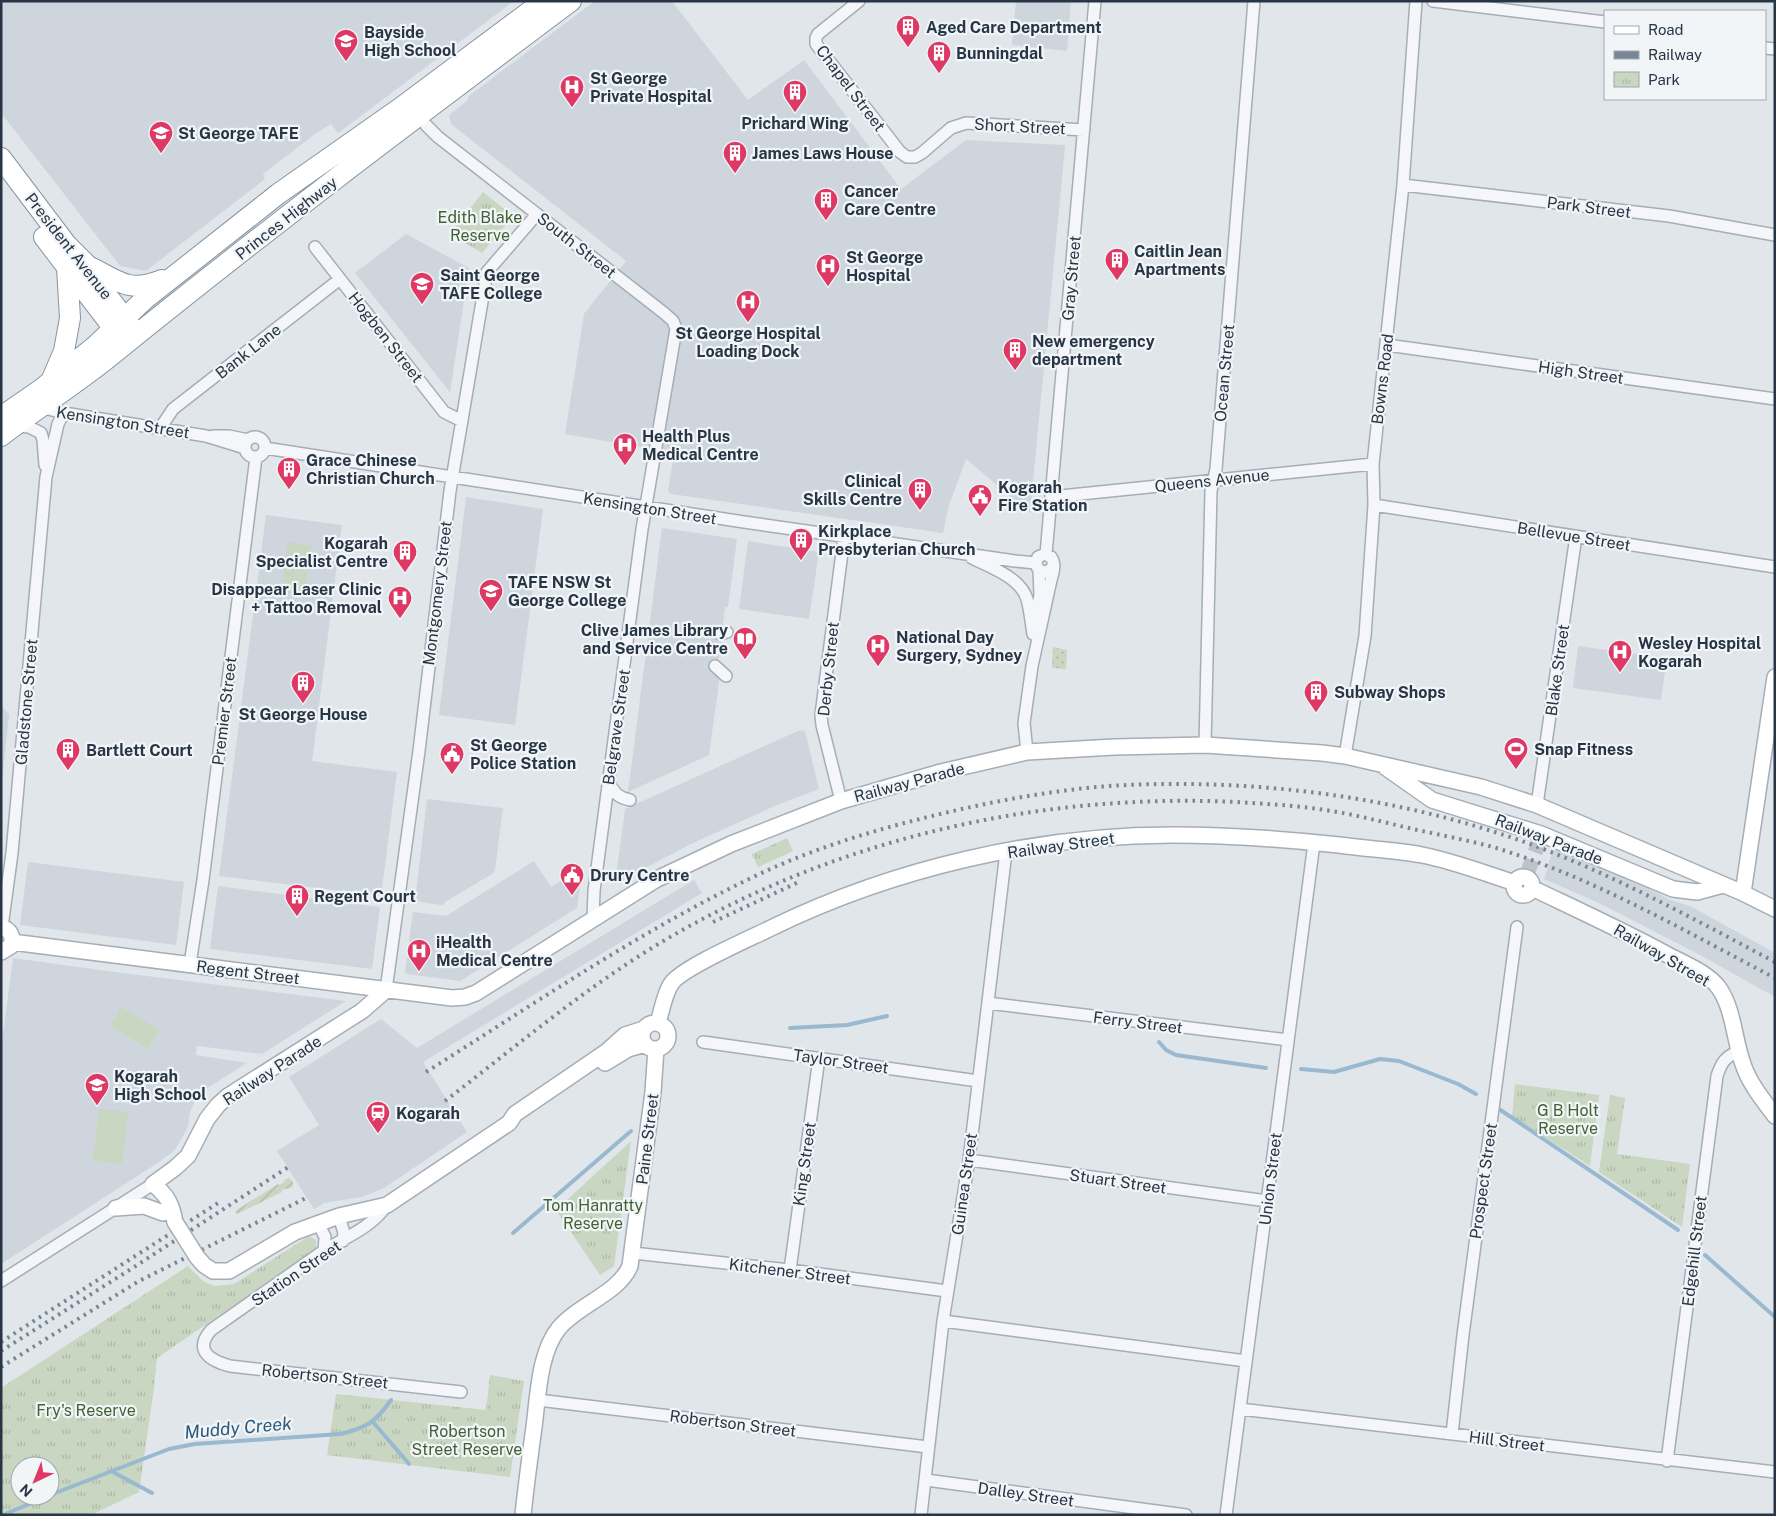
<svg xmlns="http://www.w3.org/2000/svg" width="1776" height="1516" font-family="'Public Sans',sans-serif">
	<defs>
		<pattern id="grass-dots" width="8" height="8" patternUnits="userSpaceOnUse" patternTransform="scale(1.25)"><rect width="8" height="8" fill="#c9d6c1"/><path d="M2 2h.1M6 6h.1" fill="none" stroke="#adb8a7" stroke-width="1.8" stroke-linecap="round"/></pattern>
		<pattern id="park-tufts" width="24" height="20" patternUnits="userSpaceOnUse" patternTransform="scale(1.25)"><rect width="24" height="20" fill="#c9d6c1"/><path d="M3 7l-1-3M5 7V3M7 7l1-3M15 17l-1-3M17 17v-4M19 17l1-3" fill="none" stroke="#adb8a7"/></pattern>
		<pattern id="garden-furrows" width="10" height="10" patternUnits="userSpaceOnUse" patternTransform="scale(1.25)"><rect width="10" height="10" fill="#c9d6c1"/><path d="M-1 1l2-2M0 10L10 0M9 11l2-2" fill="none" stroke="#adb8a7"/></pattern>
	</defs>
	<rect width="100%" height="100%" fill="#e1e6eb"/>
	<path fill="#ced5dd" d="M1,1H514L338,133L331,124L315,134L263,174L265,179L146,271L120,266L1,113Z
		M595,1H672L748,100L804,60L901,189L966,140L1064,145L1065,147L1030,513L966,459L949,505L943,533L671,494L668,491L674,453L565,434L584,314L626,261L451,124L449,115L467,101L469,96Z
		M1016,1H1071L1067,51L1012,45Z
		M406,234L469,268L450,392L355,273Z
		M466,497L543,509L515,725L439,715Z
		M266,515L342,525L312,761L397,772L381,896L219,876Z
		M662,528L737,539L728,607H725L717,675H720L709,755L628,792Z
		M748,541L819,552L809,619L739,609Z
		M1578,646L1667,658L1661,700L1573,688Z
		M1,705L9,715L1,792Z
		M800,730L805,731L819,789L777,805L691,844L615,884L625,809Z
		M427,799L503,808L495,870L492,874L445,902L444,904L441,905L415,901Z
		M1554,846L1606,867L1671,900L1692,907L1775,953V997L1702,956L1599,903L1544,879Z
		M534,861L551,887L570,875L574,882L581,879L577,908L460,981L407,974L405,972L413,912L446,916Z
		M28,862L184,882L176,945L20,925Z
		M694,880L702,893L423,1062L467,1132L384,1188L362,1197L324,1203L314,1209L277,1151L319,1125L289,1077L381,1019L417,1048Z
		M218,886L380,907L372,969L210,949Z
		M13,958L107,971L346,1001L262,1054L197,1046L196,1055L247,1063L204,1090L195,1101L190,1112L188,1127L175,1150L159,1162L1,1264V1050Z"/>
	<path fill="url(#grass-dots)" d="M1053,647L1067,650L1066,669L1052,668Z"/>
	<path fill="url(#park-tufts)" fill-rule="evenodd" d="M483,192L513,216L482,253L450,234Z
		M787,838L793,851L758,867L752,854Z
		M1515,1084L1599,1095L1590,1166L1512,1116Z
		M1610,1095L1625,1098L1617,1154L1690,1164L1682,1227L1599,1172Z
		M631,1141L614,1266L600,1275L556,1210Z
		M309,1236L316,1240V1249L157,1358L154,1388L139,1492L91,1515H1V1388L188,1266L204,1282L215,1286L234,1284ZM20,1466H50V1496H20Z
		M490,1375L524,1381L510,1477L327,1455L336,1394L486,1410Z"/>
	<path fill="url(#garden-furrows)" d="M289,1178L293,1182V1187L282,1190V1192L237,1214L235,1211L278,1184L279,1185L285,1182L284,1180Z"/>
	<path fill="#c9d6c1" d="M288,542L311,546L304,595L281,592Z
		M121,1007L159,1030L148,1049L110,1025Z
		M99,1109L128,1112L122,1164L93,1160Z"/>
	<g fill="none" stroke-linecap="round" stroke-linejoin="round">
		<path stroke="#98b9cf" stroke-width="4" d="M790,1028L847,1025L887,1016
			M1159,1042L1166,1050L1176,1055L1266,1068
			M1301,1069L1334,1072L1380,1059L1399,1061L1458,1084L1476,1094
			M1499,1109L1678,1230
			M513,1233L631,1131
			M1705,1255L1775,1317
			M373,1422L409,1464
			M111,1471L152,1493
			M50,1495L169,1449L195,1444L340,1434C366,1428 376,1422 391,1400
			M3,1515L48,1496"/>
		<path stroke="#bcc3ca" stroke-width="15" stroke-dasharray="15 8" stroke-linecap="butt" d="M1527,874L1539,842"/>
		<defs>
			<path id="street" d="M859,1L818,34L816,38V44L900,152L907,157H915L922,153L951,128L966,123L1084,130
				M1433,1L1605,22
				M1765,48L1775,49
				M416,112L426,125L438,137L664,313L673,321L676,329L642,529L594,891L593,918
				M1403,185L1669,216L1775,235
				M315,247L444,412L462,421
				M1387,345L1775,399
				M40,407L64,413L206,436L245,448
				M16,426L29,427L41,433L43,440L45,465
				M161,427L173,409L340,279
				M213,436H229L248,440
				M245 447a10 10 0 1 1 20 0a10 10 0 1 1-20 0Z
				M265,448L744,522L1015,561L1036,563
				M1051,497L1373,464
				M1374,505L1775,567
				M1046,554L1095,1
				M972,558C990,567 1020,577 1027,599C1030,610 1031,622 1033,634
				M1034,624L1040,595L1039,570
				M720,634L727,632
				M715,666L726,676
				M1205,745L1211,491L1216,469L1254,1
				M1027,752L1024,723L1032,666L1051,580C1053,573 1056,564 1051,557L1045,554L1038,557L1036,563C1037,570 1041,572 1048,572L1054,565
				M1345,756L1365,636L1374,505L1373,464L1403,185L1416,1
				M609,781C612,792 619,798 630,800
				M841,801L822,725L821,715L844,537
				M1537,805L1576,536
				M2,927L12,853L46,477L58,424L64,413
				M190,964L203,880L256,457
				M386,990L419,751L450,491L487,272L537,214
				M988,1003L1288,1040
				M703,1042L978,1081
				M969,1160L1267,1201
				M387,1205C370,1229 345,1237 322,1252C285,1278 248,1304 211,1330C193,1351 211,1361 230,1366L461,1392
				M339,1216L344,1233L343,1241
				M318,1223L325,1237L324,1251
				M633,1253L790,1270L947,1291
				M790,1270L819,1058
				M1,1281L153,1184
				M943,1321L1246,1361
				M538,1400L928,1447
				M1240,1409L1775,1472
				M1452,1434L1463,1335L1517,927
				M1667,1461L1717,1076C1722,1061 1725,1058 1738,1051
				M926,1480L1186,1515
				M921,1515L943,1321L969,1160L1006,852
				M1226,1515L1314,843"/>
			<path id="secondary" d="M1385,767L1432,800L1541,834L1673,889L1697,892L1723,885
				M1514 886a9 9 0 1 1 18 0a9 9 0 1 1-18 0Z
				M1532,888C1578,910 1624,931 1668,955C1685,964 1708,973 1719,988C1734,1010 1734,1040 1743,1064C1749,1083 1763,1100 1775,1116
				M1743,893L1775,677
				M1,927C10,929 14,937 11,946L1,952
				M12,942L452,998L465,997L476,993L657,879L731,844L841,801L941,772L1027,752L1114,747L1205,745L1322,753L1345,756L1481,787L1537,805L1743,893L1775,909
				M642 1036a13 13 0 1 1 26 0a13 13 0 1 1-26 0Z
				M658,1023C662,1010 664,995 671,984C681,968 751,938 771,928C894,868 1037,835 1173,835C1229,835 1284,839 1339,845C1367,849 1395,850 1422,855C1453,861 1484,873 1515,883
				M605,1063L628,1049L645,1044
				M153,1184L175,1168L188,1156L207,1119L218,1105L228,1096L362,1011L386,990
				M153,1184C167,1195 172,1204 175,1222
				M116,1208L144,1206L163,1213
				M197,1257L204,1265L213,1271H229L295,1232L339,1216L387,1205L509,1123L515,1114L606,1052L625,1035L644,1029
				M523,1515C526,1486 530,1456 534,1427C538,1397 539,1352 559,1328C578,1305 619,1293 630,1266L653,1092L656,1049"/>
			<path id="highway" d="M1,158L66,244L88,266L96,281L132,328
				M44,237L121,338
				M88,266C118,280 127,294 162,280
				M52,379L64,351L70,318L67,268
				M1,417L40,390L94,347L145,299L278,194L399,109L544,1
				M1,436C36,409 73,386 108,358C259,235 415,118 571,1"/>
		</defs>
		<use href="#street" stroke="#a5adb6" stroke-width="14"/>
		<use href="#secondary" stroke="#a5adb6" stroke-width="18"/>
		<use href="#highway" stroke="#8695a3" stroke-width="22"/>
		<use href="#street" stroke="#f4f6f9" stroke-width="11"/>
		<use href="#secondary" stroke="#fff" stroke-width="15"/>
		<use href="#highway" stroke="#fff" stroke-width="20"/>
		<path stroke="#788796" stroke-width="4" stroke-dasharray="2.5 5" stroke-linecap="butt" d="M713,922L801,881
			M426,1072C531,1006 634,935 745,881C799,854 857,835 916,820C979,804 1044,791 1109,786C1239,778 1374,793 1498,833C1595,864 1684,914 1775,962
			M445,1101C523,1041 599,976 686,928C853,835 1046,793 1236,802C1270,804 1304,806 1337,812C1366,817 1394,825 1422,831C1446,836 1470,841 1493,847C1592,877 1683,930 1775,978
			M1,1342L218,1203
			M1,1351L131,1269L290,1166
			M1,1367L139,1281L308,1197"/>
		<defs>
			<path id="secondary-bridge" d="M175,1222L197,1257"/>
		</defs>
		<use href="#secondary-bridge" stroke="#a5adb6" stroke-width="18" stroke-linecap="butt"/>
		<use href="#secondary-bridge" stroke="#fff" stroke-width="15"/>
	</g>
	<defs>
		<symbol id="building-pin" viewBox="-11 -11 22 30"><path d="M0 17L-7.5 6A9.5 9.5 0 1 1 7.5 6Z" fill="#dd3964" stroke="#f1f5f8"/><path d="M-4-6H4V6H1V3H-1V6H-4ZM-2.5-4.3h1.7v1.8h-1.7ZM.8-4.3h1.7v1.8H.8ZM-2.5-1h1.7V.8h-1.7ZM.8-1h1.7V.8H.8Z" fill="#fff"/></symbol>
		<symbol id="school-pin" viewBox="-11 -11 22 30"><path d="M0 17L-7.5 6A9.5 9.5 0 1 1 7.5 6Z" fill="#dd3964" stroke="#f1f5f8"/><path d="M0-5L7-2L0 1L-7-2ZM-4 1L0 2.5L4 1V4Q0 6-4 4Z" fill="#fff"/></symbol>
		<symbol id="hospital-pin" viewBox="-11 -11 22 30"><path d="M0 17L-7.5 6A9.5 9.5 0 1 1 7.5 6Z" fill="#dd3964" stroke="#f1f5f8"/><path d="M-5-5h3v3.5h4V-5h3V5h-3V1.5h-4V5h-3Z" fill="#fff"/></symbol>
		<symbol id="university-pin" viewBox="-11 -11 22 30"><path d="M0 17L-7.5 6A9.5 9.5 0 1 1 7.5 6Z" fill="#dd3964" stroke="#f1f5f8"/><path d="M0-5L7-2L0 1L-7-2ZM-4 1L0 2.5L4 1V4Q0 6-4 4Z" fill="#fff"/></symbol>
		<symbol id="civic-pin" viewBox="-11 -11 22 30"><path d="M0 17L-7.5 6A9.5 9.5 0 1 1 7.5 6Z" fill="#dd3964" stroke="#f1f5f8"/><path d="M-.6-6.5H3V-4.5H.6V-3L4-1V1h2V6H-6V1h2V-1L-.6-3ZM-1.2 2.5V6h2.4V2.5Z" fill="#fff"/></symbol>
		<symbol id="library-pin" viewBox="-11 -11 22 30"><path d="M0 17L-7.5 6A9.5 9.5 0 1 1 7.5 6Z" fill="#dd3964" stroke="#f1f5f8"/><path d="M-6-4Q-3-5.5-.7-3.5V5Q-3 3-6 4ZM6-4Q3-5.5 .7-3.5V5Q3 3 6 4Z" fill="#fff"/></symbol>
		<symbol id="stadium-pin" viewBox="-11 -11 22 30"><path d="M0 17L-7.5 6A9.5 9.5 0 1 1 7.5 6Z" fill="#dd3964" stroke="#f1f5f8"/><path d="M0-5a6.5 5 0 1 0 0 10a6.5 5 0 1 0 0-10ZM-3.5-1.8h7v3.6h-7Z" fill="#fff"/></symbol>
		<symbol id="station-pin" viewBox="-11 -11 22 30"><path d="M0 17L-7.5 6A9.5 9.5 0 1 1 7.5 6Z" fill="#dd3964" stroke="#f1f5f8"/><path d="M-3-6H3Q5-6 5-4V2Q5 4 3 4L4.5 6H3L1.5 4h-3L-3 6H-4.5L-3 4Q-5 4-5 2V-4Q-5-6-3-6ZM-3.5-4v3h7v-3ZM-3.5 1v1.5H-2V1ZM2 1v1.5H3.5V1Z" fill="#fff"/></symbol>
	</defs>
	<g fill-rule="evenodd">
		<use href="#building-pin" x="894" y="13" width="28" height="38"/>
		<use href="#school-pin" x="332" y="27" width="28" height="38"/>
		<use href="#building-pin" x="925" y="39" width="28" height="38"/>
		<use href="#hospital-pin" x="558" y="73" width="28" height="38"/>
		<use href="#building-pin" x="781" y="78" width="28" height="38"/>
		<use href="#university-pin" x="147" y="119" width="28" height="38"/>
		<use href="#building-pin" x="721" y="139" width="28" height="38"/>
		<use href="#building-pin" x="812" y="186" width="28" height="38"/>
		<use href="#building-pin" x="1103" y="246" width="28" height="38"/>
		<use href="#hospital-pin" x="814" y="252" width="28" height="38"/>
		<use href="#university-pin" x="408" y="270" width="28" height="38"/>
		<use href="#hospital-pin" x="734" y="288" width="28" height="38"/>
		<use href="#building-pin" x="1001" y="336" width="28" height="38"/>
		<use href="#hospital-pin" x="611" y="431" width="28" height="38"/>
		<use href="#building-pin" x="275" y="455" width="28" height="38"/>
		<use href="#building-pin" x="906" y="476" width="28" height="38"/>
		<use href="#civic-pin" x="966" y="482" width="28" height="38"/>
		<use href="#building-pin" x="787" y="526" width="28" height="38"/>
		<use href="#building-pin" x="391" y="538" width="28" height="38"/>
		<use href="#university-pin" x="477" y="577" width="28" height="38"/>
		<use href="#hospital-pin" x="386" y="584" width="28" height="38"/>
		<use href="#library-pin" x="731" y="625" width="28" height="38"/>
		<use href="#hospital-pin" x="864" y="632" width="28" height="38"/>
		<use href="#hospital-pin" x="1606" y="638" width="28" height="38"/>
		<use href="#building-pin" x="289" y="669" width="28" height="38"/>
		<use href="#building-pin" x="1302" y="678" width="28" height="38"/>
		<use href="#stadium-pin" x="1502" y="735" width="28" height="38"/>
		<use href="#building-pin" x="54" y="736" width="28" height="38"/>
		<use href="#civic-pin" x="438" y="740" width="28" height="38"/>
		<use href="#civic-pin" x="558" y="861" width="28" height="38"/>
		<use href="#building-pin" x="283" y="882" width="28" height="38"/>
		<use href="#hospital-pin" x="405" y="937" width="28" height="38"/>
		<use href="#school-pin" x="83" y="1071" width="28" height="38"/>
		<use href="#station-pin" x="364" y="1099" width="28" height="38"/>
	</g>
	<g text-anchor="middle" stroke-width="4.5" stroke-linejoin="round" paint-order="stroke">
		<g font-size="16" font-weight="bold" fill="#273545" stroke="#f1f5f8" text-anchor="start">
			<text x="926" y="33">Aged Care Department</text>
			<text x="364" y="38">Bayside<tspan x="364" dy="18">High School</tspan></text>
			<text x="956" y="59">Bunningdal</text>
			<text x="590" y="84">St George<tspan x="590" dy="18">Private Hospital</tspan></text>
			<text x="795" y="129" text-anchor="middle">Prichard Wing</text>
			<text x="178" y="139">St George TAFE</text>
			<text x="752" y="159">James Laws House</text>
			<text x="844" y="197">Cancer<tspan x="844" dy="18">Care Centre</tspan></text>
			<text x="1134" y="257">Caitlin Jean<tspan x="1134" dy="18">Apartments</tspan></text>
			<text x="846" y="263">St George<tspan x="846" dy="18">Hospital</tspan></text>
			<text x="440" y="281">Saint George<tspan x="440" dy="18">TAFE College</tspan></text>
			<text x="748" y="339" text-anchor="middle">St George Hospital<tspan x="748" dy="18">Loading Dock</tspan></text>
			<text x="1032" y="347">New emergency<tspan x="1032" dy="18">department</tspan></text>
			<text x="642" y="442">Health Plus<tspan x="642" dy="18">Medical Centre</tspan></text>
			<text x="306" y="466">Grace Chinese<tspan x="306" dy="18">Christian Church</tspan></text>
			<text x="902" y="487" text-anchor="end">Clinical<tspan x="902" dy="18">Skills Centre</tspan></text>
			<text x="998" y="493">Kogarah<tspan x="998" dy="18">Fire Station</tspan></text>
			<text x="818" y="537">Kirkplace<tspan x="818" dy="18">Presbyterian Church</tspan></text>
			<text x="388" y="549" text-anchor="end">Kogarah<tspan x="388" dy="18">Specialist Centre</tspan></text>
			<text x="508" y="588">TAFE NSW St<tspan x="508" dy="18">George College</tspan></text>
			<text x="382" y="595" text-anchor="end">Disappear Laser Clinic<tspan x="382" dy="18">+ Tattoo Removal</tspan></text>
			<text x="728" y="636" text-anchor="end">Clive James Library<tspan x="728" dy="18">and Service Centre</tspan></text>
			<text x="896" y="643">National Day<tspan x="896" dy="18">Surgery, Sydney</tspan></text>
			<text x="1638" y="649">Wesley Hospital<tspan x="1638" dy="18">Kogarah</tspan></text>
			<text x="1334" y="698">Subway Shops</text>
			<text x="303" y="720" text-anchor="middle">St George House</text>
			<text x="470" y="751">St George<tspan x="470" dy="18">Police Station</tspan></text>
			<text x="1534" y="755">Snap Fitness</text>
			<text x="86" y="756">Bartlett Court</text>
			<text x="590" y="881">Drury Centre</text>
			<text x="314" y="902">Regent Court</text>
			<text x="436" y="948">iHealth<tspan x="436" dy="18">Medical Centre</tspan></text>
			<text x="114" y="1082">Kogarah<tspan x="114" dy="18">High School</tspan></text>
			<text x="396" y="1119">Kogarah</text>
		</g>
		<g font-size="16" fill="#273545" stroke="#f1f5f8">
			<text transform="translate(851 88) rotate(53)" y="6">Chapel Street</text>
			<text transform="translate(1020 126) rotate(3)" y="6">Short Street</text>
			<text transform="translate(1589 207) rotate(7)" y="6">Park Street</text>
			<text transform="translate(286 218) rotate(-38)" y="6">Princes Highway</text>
			<text transform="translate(577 245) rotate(38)" y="6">South Street</text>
			<text transform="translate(69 246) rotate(52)" y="6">President Avenue</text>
			<text transform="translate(1071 278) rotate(-85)" y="6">Gray Street</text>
			<text transform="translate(386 337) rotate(52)" y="6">Hogben Street</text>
			<text transform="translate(248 351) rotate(-38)" y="6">Bank Lane</text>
			<text transform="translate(1581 372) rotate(8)" y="6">High Street</text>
			<text transform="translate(1224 373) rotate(-85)" y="6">Ocean Street</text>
			<text transform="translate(1382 379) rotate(-83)" y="6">Bowns Road</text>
			<text transform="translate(123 422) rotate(9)" y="6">Kensington Street</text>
			<text transform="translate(1212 480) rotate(-6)" y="6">Queens Avenue</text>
			<text transform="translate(650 508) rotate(9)" y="6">Kensington Street</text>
			<text transform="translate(1574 536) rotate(9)" y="6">Bellevue Street</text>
			<text transform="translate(437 593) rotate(-83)" y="6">Montgomery Street</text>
			<text transform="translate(828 669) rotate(-84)" y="6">Derby Street</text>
			<text transform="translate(1557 670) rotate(-82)" y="6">Blake Street</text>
			<text transform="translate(26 702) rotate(-85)" y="6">Gladstone Street</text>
			<text transform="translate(224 711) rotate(-83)" y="6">Premier Street</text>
			<text transform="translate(616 727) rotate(-82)" y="6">Belgrave Street</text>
			<text transform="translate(909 782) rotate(-15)" y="6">Railway Parade</text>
			<text transform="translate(1549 839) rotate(21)" y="6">Railway Parade</text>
			<text transform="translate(1061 845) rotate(-8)" y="6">Railway Street</text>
			<text transform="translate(1662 955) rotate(30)" y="6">Railway Street</text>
			<text transform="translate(248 972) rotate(7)" y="6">Regent Street</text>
			<text transform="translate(1138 1022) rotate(7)" y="6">Ferry Street</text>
			<text transform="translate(841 1061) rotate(8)" y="6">Taylor Street</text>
			<text transform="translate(272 1070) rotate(-33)" y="6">Railway Parade</text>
			<text transform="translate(647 1139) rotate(-83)" y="6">Paine Street</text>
			<text transform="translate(804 1164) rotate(-82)" y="6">King Street</text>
			<text transform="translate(1270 1179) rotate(-83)" y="6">Union Street</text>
			<text transform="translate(1118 1181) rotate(8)" y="6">Stuart Street</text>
			<text transform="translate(1483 1181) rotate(-82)" y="6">Prospect Street</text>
			<text transform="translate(964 1184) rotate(-82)" y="6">Guinea Street</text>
			<text transform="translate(1694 1251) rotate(-83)" y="6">Edgehill Street</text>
			<text transform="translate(790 1271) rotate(7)" y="6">Kitchener Street</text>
			<text transform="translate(296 1273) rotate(-34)" y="6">Station Street</text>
			<text transform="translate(325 1376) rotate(6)" y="6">Robertson Street</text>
			<text transform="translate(733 1423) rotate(7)" y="6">Robertson Street</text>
			<text transform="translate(1507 1441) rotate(7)" y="6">Hill Street</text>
			<text transform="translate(1026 1494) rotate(8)" y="6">Dalley Street</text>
		</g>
		<g font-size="16" fill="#416233" stroke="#f1f5f8">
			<text x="480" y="223">Edith Blake<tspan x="480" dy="18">Reserve</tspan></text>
			<text x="1568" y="1116">G B Holt<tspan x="1568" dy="18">Reserve</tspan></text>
			<text x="593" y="1211">Tom Hanratty<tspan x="593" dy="18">Reserve</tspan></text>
			<text x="86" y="1416">Fry's Reserve</text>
			<text x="467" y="1437">Robertson<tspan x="467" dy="18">Street Reserve</tspan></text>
		</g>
		<g font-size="18" font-style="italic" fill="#2c5a7d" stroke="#f1f5f8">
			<text transform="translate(238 1428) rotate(-5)" y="6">Muddy Creek</text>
		</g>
	</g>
	<rect width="1776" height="1516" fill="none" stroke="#273545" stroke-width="5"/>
	<rect x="1604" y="10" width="162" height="90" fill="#f1f5f8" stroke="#a0a8b0"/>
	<rect x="1614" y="26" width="25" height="8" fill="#ffffff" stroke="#a0a8b0"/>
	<text x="1648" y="35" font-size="15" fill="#273545">Road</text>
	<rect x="1614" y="51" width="25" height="8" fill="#788796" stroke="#a0a8b0"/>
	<text x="1648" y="60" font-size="15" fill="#273545">Railway</text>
	<rect x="1614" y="72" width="25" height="15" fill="url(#park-tufts)" stroke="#a0a8b0"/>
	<text x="1648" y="85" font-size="15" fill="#273545">Park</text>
	<g transform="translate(35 1481) rotate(223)"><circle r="24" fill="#f1f5f8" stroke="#a0a8b0"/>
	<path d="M0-4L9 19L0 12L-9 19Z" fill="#dd3964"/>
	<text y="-8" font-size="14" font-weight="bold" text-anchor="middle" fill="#273545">N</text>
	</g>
</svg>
